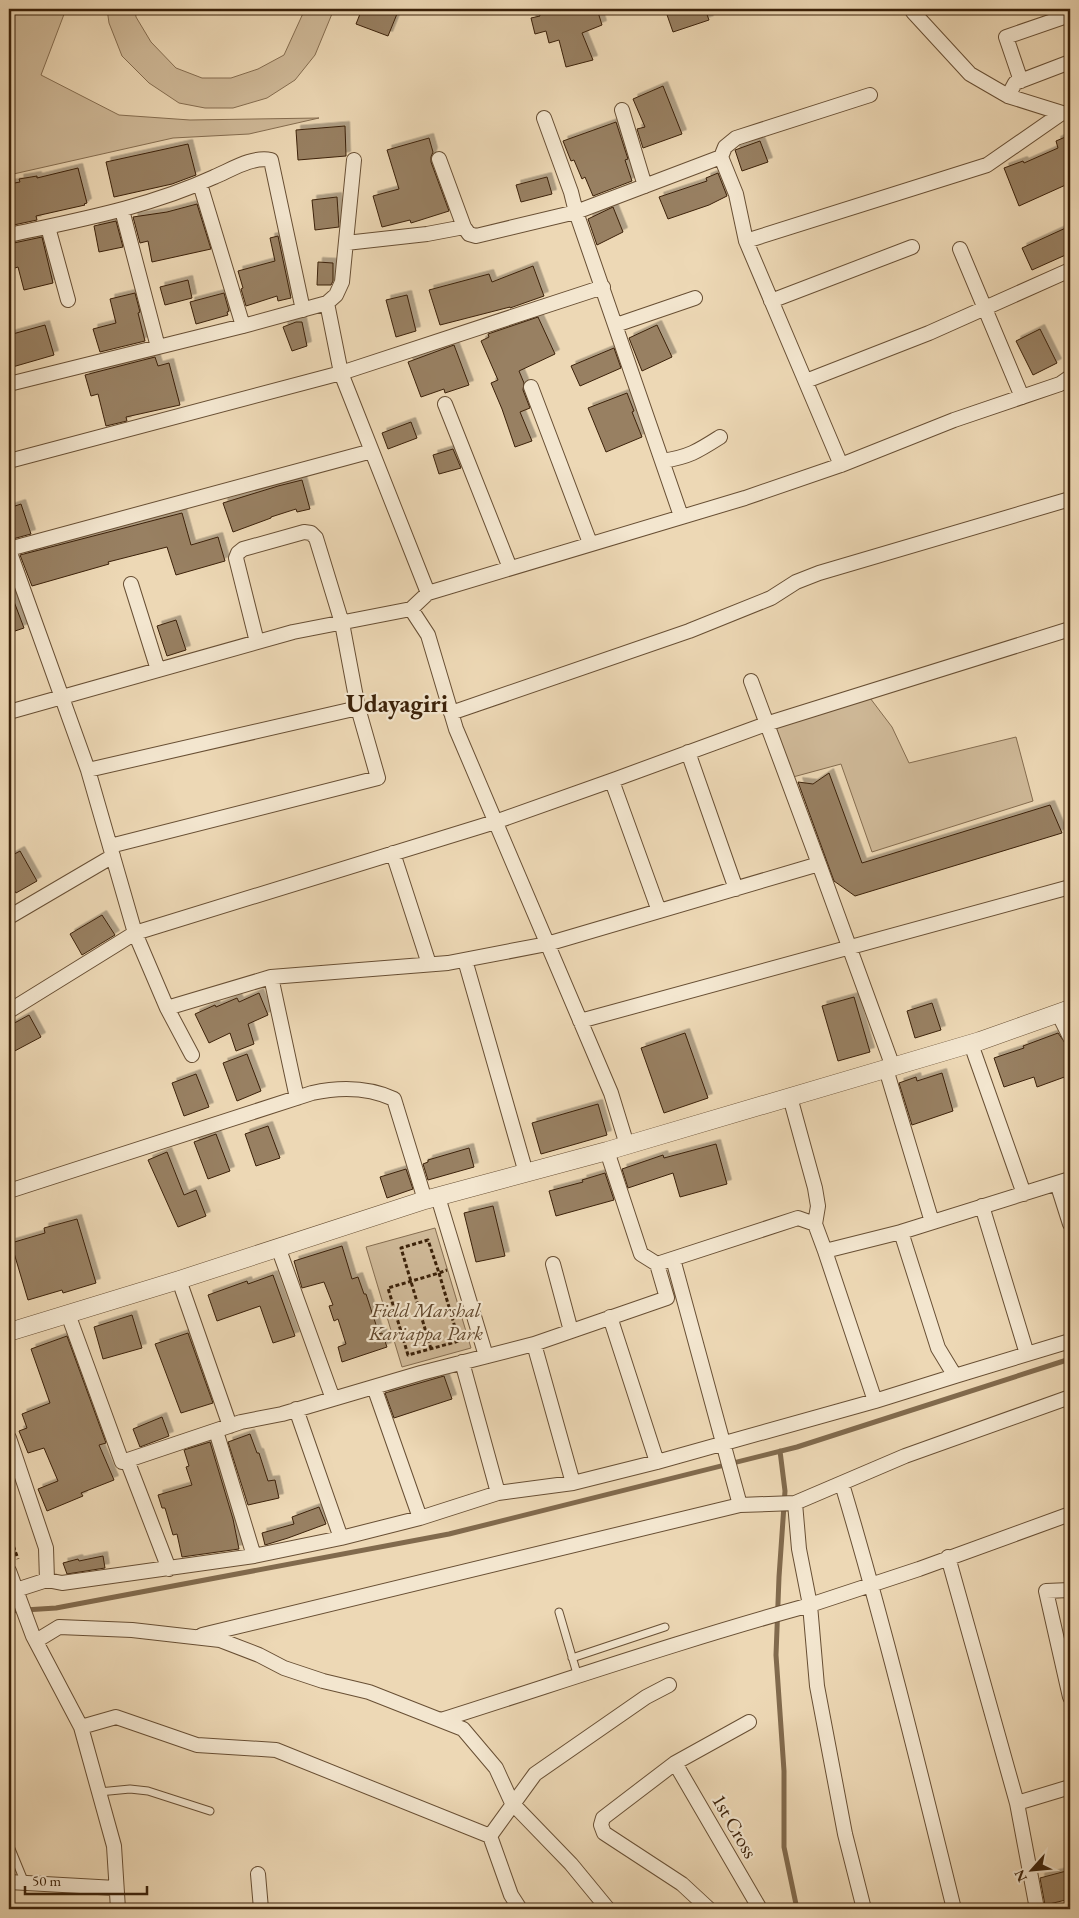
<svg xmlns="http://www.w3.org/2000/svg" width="1079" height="1918" font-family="'EB Garamond',serif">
	<defs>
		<filter id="shadow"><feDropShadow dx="4.5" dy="-4.5" stdDeviation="0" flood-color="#0004"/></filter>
	</defs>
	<rect width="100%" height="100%" fill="#edd8b5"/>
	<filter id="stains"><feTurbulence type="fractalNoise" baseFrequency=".004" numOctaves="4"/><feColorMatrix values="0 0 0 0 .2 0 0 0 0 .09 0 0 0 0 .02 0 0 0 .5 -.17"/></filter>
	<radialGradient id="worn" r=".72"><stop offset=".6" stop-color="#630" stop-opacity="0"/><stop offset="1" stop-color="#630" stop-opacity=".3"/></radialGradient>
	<path fill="#cfb998" stroke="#856d50" d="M9,9H66L41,75L119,115L190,120L319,118L249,134L173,138L9,175Z
		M107,9H135L136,17L151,42L176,68L202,78H231L258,69L284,55L305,9H334L315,55L295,80L267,98L233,108H205L179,103L149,83L122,56L109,23Z
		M867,694L892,727L909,763L1016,737L1033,801L872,852L841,764L793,777L774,728Z
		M435,1228L471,1348L402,1367L366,1247Z"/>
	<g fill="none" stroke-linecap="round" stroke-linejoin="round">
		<path stroke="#816a4d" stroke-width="5" d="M780,1451L785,1491L779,1577L776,1655L784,1771V1847L797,1909
			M9,1611L56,1608L449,1534L797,1447L1070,1359"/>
	</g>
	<path fill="#988062" stroke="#3b2109" filter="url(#shadow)" d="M362,9H399L388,36L356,24Z
		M549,9H597L602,25L582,33L593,60L566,67L559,40L549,43L546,31L535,34L531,18L540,16L539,12Z
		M665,9H705L709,20L673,32Z
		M663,86L682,134L643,148L637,129L645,127L633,99Z
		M616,122L628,159L625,160L632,181L593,196L585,177L582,179L574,160L571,161L563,141Z
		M345,126L346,156L298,160L296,130Z
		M1070,135V183L1019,206L1004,168L1023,161L1024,163L1058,148L1056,141Z
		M429,138L433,152L431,157V162L449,211L411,223L410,220L382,227L373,196L399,189L387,150Z
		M760,141L768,162L742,171L735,150Z
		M188,144L196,175L172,184L114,197L106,162Z
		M78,168L87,203L84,204L85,205L36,216L37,220L9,226V184L20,182L19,179L37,176V178Z
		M718,173L727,196L709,205L668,219L659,197L707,181L706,178Z
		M547,177L552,194L521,202L516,185Z
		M337,197L339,227L315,230L312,200Z
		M197,204L211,249L152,262L148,241L140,243L133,217L167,212Z
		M613,207L623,232L597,245L588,219Z
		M116,221L123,247L99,252L94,226Z
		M1070,226V253L1032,270L1022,248Z
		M278,236L291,298L278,301L277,296L246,306L241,289L243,288L238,271L275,261L270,238Z
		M42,237L53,283L24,290L18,267L9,270V244Z
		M318,262L333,263V281L331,285H317Z
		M533,266L544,296L510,308V307L440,325L429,290L489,274L492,282Z
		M188,280L192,298L165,305L160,287Z
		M135,293L140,312L138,313L145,341L100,352L93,329L116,323L110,299Z
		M224,293L229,311L227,312L228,315L196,324L190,302Z
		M407,295L416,331L396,337L386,300Z
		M538,317L555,354L519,371L524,383L523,390L530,408L520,412L532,441L515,447L502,409L491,383L498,380L481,341L489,337L488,334Z
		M296,322H302L307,346L292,351L283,327Z
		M45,325L54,355L9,368V335Z
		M657,325L672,357L642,371L629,338Z
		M1040,329L1057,363L1033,375L1016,341Z
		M454,345L469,385L445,393L444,389L421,397L408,362Z
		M614,348L621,368L580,386L571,366Z
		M155,357L158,366L169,363L180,405L126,417L127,421L106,426L98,394L91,396L85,375Z
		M627,393L634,411L632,412L642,437L606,452L588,408Z
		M411,422L417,438L388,449L382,433Z
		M453,449L461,468L439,474L433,455Z
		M302,480L310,509L297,512L296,509L271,517V518L233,532L223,503L278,486Z
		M21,504L31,534L9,540V508Z
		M182,513L191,545L218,537L225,561L176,575L167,547L108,562L109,564L32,586L20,555Z
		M10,591L24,628L9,633V592Z
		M176,620L186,650L167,656L157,626Z
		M829,773L862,863L1050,805L1062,833L855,896L834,881L798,782L813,784Z
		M20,851L37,881L16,893L9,882V857Z
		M102,915L115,935L82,955L70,934Z
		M259,993L268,1015L248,1024L254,1044L236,1051L230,1033L209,1043L195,1014L215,1005L216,1007L237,998L239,1002Z
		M854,997L870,1052L838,1061L822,1006Z
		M932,1003L941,1030L915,1038L907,1011Z
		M29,1015L41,1037L9,1054V1026Z
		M685,1033L708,1098L664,1113L641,1048Z
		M1058,1033L1066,1044L1070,1058V1075L1037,1087L1034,1077L1004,1087L994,1058L1024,1048L1023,1046Z
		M247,1054L261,1091L237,1101L223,1063Z
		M942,1073L953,1111L912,1125L899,1083L916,1077L917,1081Z
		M196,1074L209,1107L184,1116L172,1083Z
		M598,1104L607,1135L541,1154L532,1123Z
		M268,1126L280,1158L256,1166L245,1134Z
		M216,1134L230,1171L208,1179L194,1142Z
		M716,1144L727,1184L680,1197L673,1173L628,1188L622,1169L663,1155L664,1158Z
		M469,1148L474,1167L428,1180L423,1164L428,1162V1160Z
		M167,1152L184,1195L196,1190L206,1216L178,1227L148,1160Z
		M406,1169L413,1189L387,1198L380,1177Z
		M605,1173L614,1200L556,1216L549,1191L583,1182L582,1180Z
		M493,1206L505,1256L476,1262L464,1213Z
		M77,1219L96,1283L63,1293L62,1290L28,1300L11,1243L45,1233L44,1228Z
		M342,1246L352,1279L358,1277L364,1294H366L379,1334L382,1333L387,1347L342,1362L338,1347L346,1344L338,1319L334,1321L329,1306L333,1305L324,1282L302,1288L294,1261Z
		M273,1275L295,1336L273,1343L260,1306L217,1321L208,1295L247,1281L248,1284Z
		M132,1315L142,1348L103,1359L94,1327Z
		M188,1333L213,1403L181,1413L155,1344Z
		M67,1336L106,1443L99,1445L114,1480L81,1493L83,1496L47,1511L38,1489L58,1481L44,1448L28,1453L19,1431L27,1428L22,1414L50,1403L31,1349Z
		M444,1376L452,1399L394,1418L385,1393Z
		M162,1417L169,1436L140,1447L133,1429Z
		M250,1434L257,1453H259L268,1481L275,1480L279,1498L248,1505L228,1442Z
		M210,1442L233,1519L239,1549L182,1557L177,1534L173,1535L165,1508H162L158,1495L192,1485L186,1467L189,1466L184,1450Z
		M319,1507L326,1524L288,1538L265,1545L262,1533L294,1524L292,1517Z
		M103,1556L105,1568L67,1574L63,1563L78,1559L79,1561Z
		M1070,1870V1899L1045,1905L1040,1878Z"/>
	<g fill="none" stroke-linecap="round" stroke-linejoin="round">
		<defs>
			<path id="service" d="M559,1612L578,1677
				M572,1658L665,1627
				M99,1792L130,1789L148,1791L210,1811
				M9,1844L25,1883"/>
			<path id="minor" d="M913,12L970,74L1008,96L1062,113
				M1021,81L1006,37L1070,15
				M1008,96L1015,83L1070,62
				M622,110L645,186
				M544,118L571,192L576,212L681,516
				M721,157L725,147L736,138L870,95
				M439,159L464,227L469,234L476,236L576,212L721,157L736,194L746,241L841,465
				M200,184L243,326
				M122,210L158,347
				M48,227L68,300
				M9,235C78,220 149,207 214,177C231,170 252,156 271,160L303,310
				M746,241L987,165L1062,113L1070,114
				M346,243L427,234L464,227
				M960,249L1022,397
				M771,301L912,247
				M327,303L341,373L603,287
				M616,325L695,298
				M806,381L929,333L1070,270
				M9,384L243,326L327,303L336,295L342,282L354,160
				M531,387L590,543
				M445,404L510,568
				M9,461L341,373L428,593L745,498L841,465L954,420L1060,384L1070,377
				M662,461C689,457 698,451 720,437
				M9,549L372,451
				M9,550L88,770L135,933L9,1011
				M131,584L158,670
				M411,609L428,635L456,729L611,1093L627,1145
				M751,681L819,864
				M9,712L293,632L411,609L428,593
				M451,713L689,631L771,598L796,582L819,573L1070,499
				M688,752L736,889
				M88,770L358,708L342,623L316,538L311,533L304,532L243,549L238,553L236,558L257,642
				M612,781L659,911
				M110,846L378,778L358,708
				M393,853L429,964
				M9,917L113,856
				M465,960L526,1173
				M271,977L297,1098
				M167,1008L192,1055
				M1058,1013L1070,1037
				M580,1021L1070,887
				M971,1044L1024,1194
				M893,1067L819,864L547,944L448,963L271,977L167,1008L135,933L495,822L616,779L766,724L1070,629
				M886,1069L932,1222
				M790,1097L815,1188L818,1206L815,1224
				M607,1151L641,1254L657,1264L798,1218L815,1224L825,1251L901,1232
				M1070,1179L901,1232L938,1348L955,1376L1070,1341
				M1057,1183L1070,1224
				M9,1191L312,1093C339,1087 368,1087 394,1099L425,1200
				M438,1197L486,1356
				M982,1206L1027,1354
				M278,1247L333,1399
				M825,1251L875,1401
				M673,1259L740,1505L795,1503L905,1456L1070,1397
				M553,1264L571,1331
				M179,1280L230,1426
				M68,1314L122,1462L241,1422L282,1414L421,1373L534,1344L667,1298L657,1264
				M610,1317L657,1462
				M534,1344L573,1483
				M462,1362L498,1493
				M374,1387L420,1518
				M296,1409L341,1538
				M216,1431L254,1556
				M9,1438L46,1548L47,1580
				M127,1460L169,1569
				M842,1484C884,1624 919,1767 954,1909
				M795,1503L799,1549L810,1605L919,1569L1070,1514
				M948,1557L1017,1803L1037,1909
				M9,1571L33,1636L81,1727L114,1846L118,1909
				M16,1590L47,1580L62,1583L254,1556L341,1538L420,1518L498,1493L573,1483L657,1462L875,1401L955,1376
				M1070,1590L1046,1591L1070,1697
				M202,1635L740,1505
				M36,1641L59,1627L132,1630L220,1640L259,1655L284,1668L323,1681L369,1692L463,1729L496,1768L512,1803L571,1864L608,1909
				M441,1720C564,1681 686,1639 810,1605L817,1686L845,1834L864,1909
				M81,1727L116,1717L197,1745L276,1750L490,1836
				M675,1763L760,1909
				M1017,1803L1070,1787
				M490,1836L535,1774L646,1697L669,1685
				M490,1836L511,1895L520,1909
				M258,1874L261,1909
				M9,1882L116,1888
				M709,1909L682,1884L604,1833L601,1825L603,1818L675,1763L749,1722"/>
			<path id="tertiary" d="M9,1332L179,1280L425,1200L607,1151L980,1041L1070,1009"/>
		</defs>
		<use href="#service" stroke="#684f34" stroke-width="9"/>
		<use href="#minor" stroke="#684f34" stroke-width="16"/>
		<use href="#tertiary" stroke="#684f34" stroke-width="19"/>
		<path stroke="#3b2109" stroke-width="3" stroke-dasharray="4 2.5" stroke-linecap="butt" d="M439,1273L459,1341L408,1355L388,1288Z
			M431,1349L401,1248L428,1240L439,1273L447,1270
			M9,1534L18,1559"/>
		<use href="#service" stroke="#f3e6cf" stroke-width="7"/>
		<use href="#minor" stroke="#f3e6cf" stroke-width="14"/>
		<use href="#tertiary" stroke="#f3e6cf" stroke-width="18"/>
	</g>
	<g text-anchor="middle" stroke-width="4.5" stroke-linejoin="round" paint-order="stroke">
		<g font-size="20" font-style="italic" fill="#60472d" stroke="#f3e6cf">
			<text x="426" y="1317">Field Marshal<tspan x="426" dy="23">Kariappa Park</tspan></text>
		</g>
		<g font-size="20" fill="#3b2109" stroke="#f3e6cf">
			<text transform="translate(735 1826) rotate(60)" y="7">1st Cross</text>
		</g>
		<g font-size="25" font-weight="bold" fill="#3b2109" stroke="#f3e6cf">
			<text x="397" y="712">Udayagiri</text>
		</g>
	</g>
	<rect width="1079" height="1918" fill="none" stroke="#edd8b5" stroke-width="30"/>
	<rect x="10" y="10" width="1059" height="1898" fill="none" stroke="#3b2109" stroke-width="2.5"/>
	<rect x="15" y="15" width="1049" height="1888" fill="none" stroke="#3b2109"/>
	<g transform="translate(1032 1870) rotate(243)" stroke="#f3e6cf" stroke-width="4" paint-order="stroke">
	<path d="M0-4L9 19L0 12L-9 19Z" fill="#3b2109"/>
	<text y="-8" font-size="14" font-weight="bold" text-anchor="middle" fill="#3b2109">N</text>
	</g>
	<path d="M25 1886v8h122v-8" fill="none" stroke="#3b2109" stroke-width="2.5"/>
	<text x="32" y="1886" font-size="15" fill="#3b2109" stroke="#f3e6cf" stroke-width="4" paint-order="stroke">50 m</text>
	<rect width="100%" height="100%" filter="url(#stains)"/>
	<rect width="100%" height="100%" fill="url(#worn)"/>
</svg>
